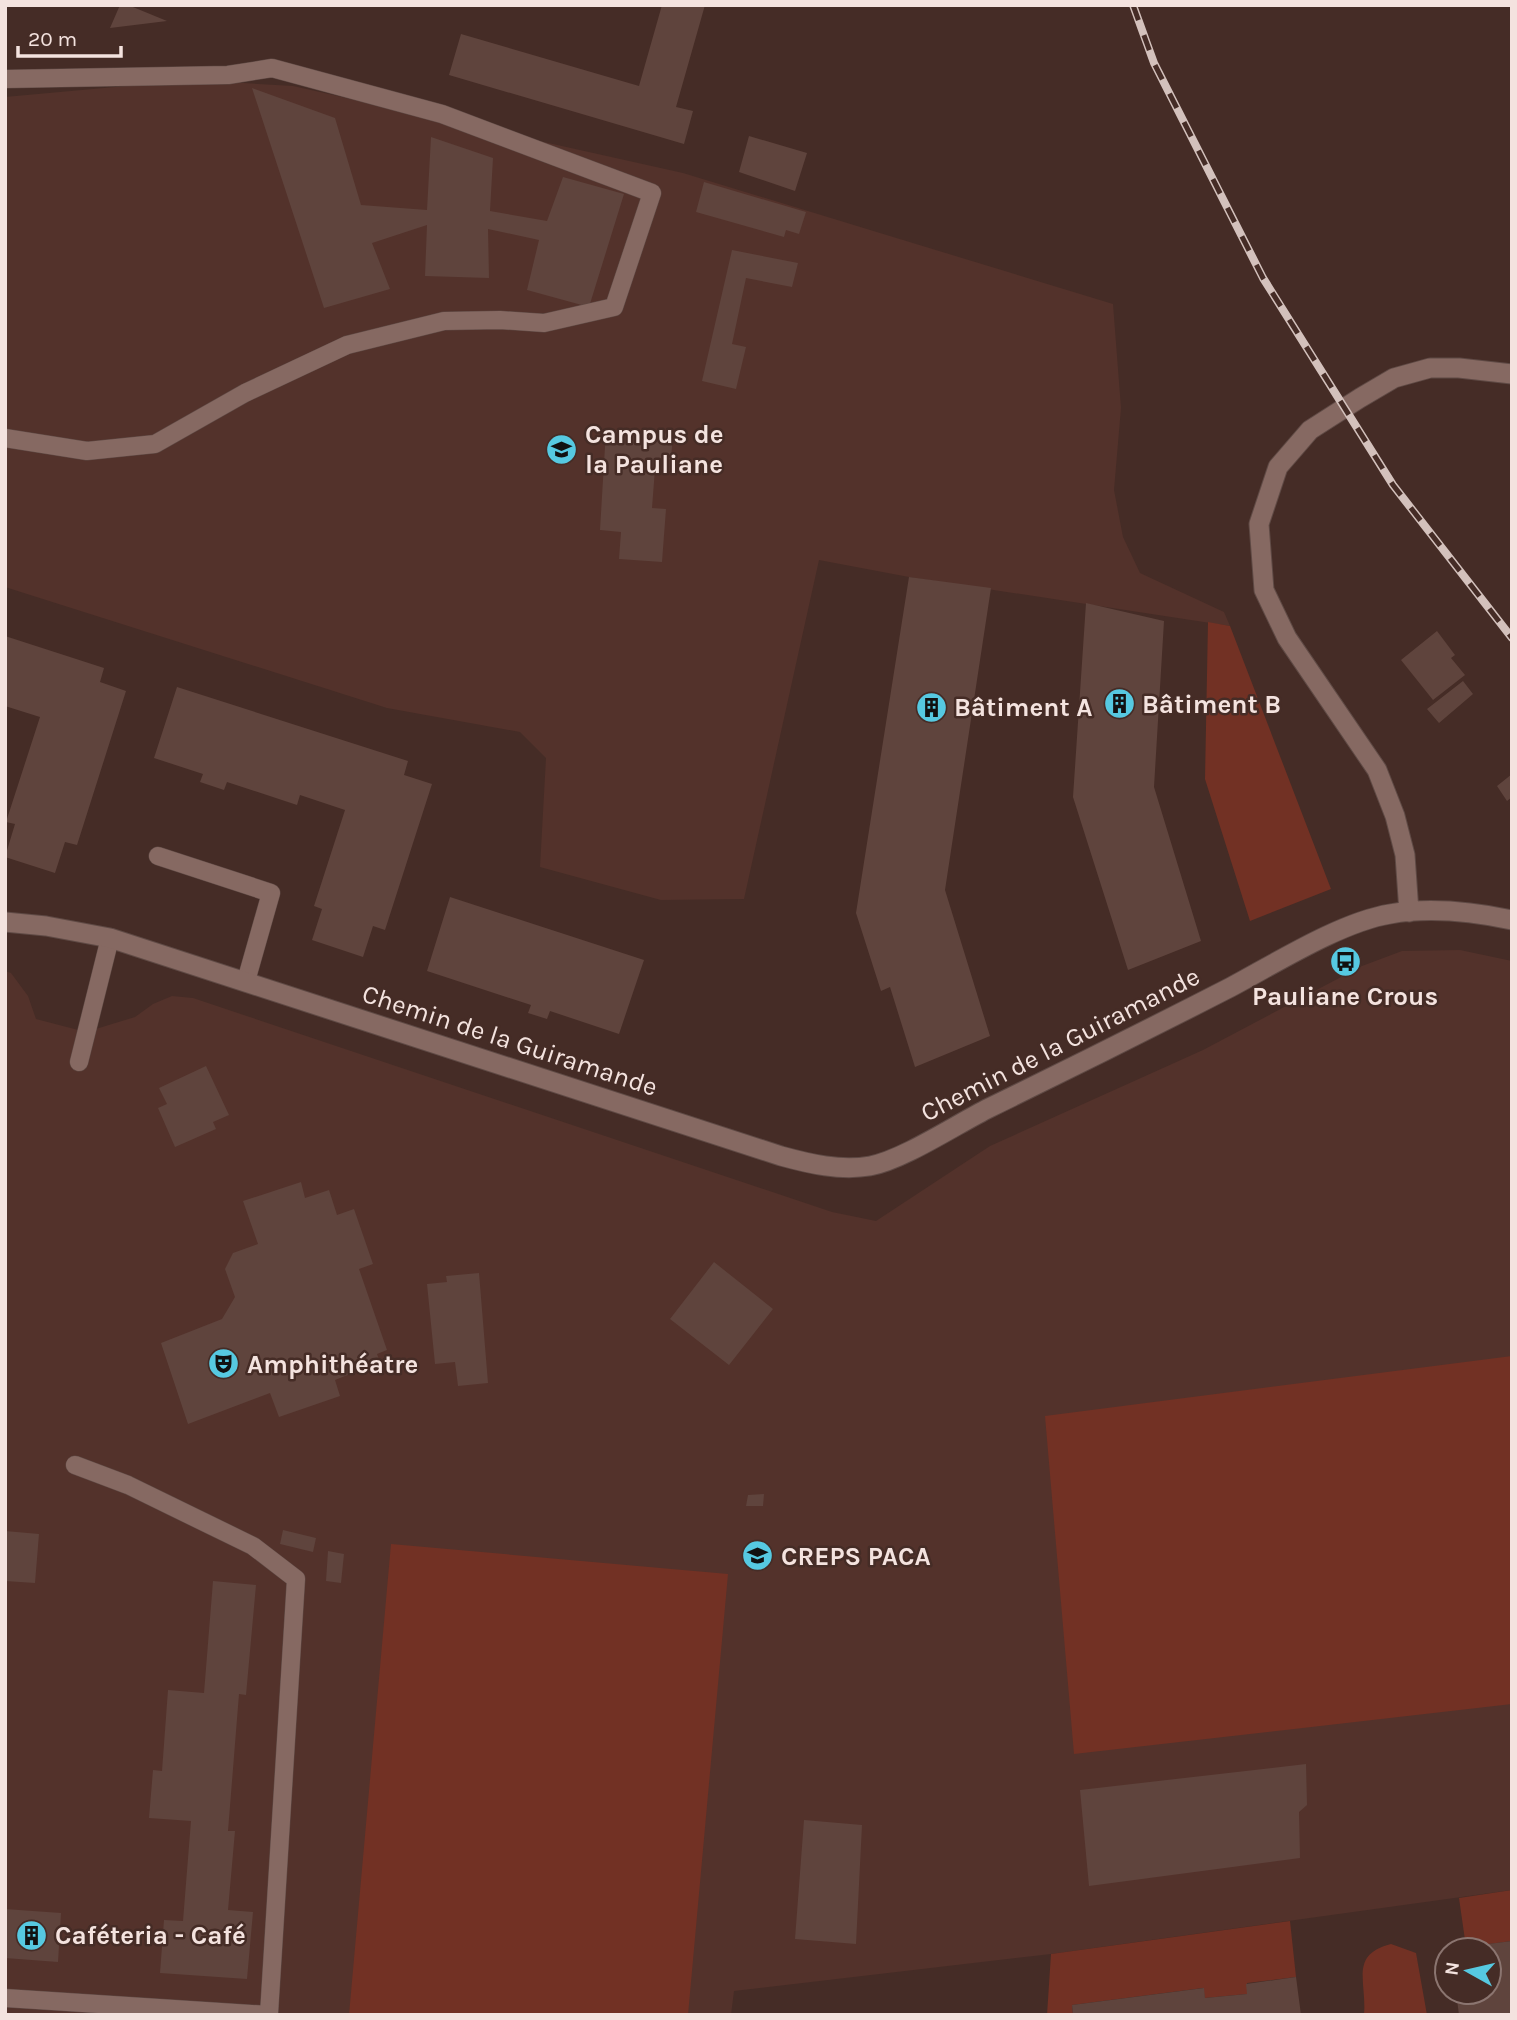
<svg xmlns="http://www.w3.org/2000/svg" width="1517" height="2020" font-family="Karla,sans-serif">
	<rect width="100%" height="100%" fill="#452c26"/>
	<path fill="#53322b" d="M192,80L293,86L683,173L1113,304L1121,408L1114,490L1123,537L1140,573L1224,612L1230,626L909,577L819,560L744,899L661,900L540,867L546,758L520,732L387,708L5,587V97Z
		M1460,950L1512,961V1890L1051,1954L734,1991L731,2015H5V971L11,973L28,996L36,1019L86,1032L135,1017L153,1004L172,996L193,998L832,1212L876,1221L990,1146L1203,1050L1362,966L1402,951Z"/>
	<path fill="#723124" d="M1208,622L1230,626L1331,889L1250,921L1205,779Z
		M1512,1356V1704L1074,1754L1045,1416Z
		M391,1544L728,1574L688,2015H349Z
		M1512,1890V1941L1466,1947L1459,1898Z
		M1290,1921L1296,1977L1247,1983V1994L1205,1998L1203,1988L1072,2005L1073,2015H1047L1051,1954Z
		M1391,1944L1416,1953L1427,2015H1364C1367,1981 1349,1955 1391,1944Z"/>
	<path fill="#5f443d" d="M120,5H128L167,21L110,28Z
		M662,5H705L676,107L693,111L684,144L449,75L461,34L639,86Z
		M252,88L335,118L361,205L427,210L431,137L493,158L490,211L547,221L563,177L624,194L589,307L527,290L539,240L488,229L489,278L425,276L427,225L372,243L390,289L324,308Z
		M749,136L807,153L795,191L739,172Z
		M704,182L806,212L799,234L786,230L784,237L696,212Z
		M732,250L798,263L792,287L746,278L732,344L746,347L736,389L702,381Z
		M606,430L673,434L670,471L655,469L652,508L666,509L662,562L619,559L621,532L600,530Z
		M909,577L991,588L945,890L990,1036L915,1067L890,987L881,991L856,913Z
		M1086,603L1164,621L1154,787L1201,941L1128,970L1073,797Z
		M1437,631L1455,655L1451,658L1465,675L1433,700L1401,660Z
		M5,636L104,668L100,682L126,691L77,845L65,842L55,873L5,857L15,824L6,822L40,717L5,706Z
		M1463,681L1473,694L1439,723L1427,709Z
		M177,687L408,761L404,775L432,784L385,930L373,926L363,957L312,940L322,909L314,906L345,810L300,795L297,805L227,782L224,790L200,782L203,774L154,758Z
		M1512,774V797L1507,801L1497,786Z
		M450,897L644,960L619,1034L550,1011L547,1019L528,1013L531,1005L427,971Z
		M206,1066L229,1115L213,1122L216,1129L175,1147L158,1108L167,1104L159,1088Z
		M301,1182L305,1198L329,1190L337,1215L354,1209L373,1264L359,1269L387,1350L377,1354L380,1362L335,1380L340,1396L279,1417L270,1393L188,1424L161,1343L222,1319L235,1297L225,1269L233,1253L258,1244L243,1201Z
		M714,1262L773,1309L729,1365L670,1319Z
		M479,1273L488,1383L458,1386L455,1362L435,1364L427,1284L447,1282L446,1276Z
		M764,1494L763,1506H746L748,1495Z
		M283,1530L316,1538L313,1552L280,1544Z
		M5,1531L39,1534L35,1583L5,1581Z
		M328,1551L344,1554L341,1583L326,1581Z
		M213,1581L256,1585L246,1695L239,1694L228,1831H235L228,1910L253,1912L247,1979L160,1973L164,1920L183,1921L191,1821L149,1818L153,1770L162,1771L168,1690L204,1693Z
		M1306,1764L1307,1805L1299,1812L1300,1858L1089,1886L1080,1790Z
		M804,1820L862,1825L856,1944L795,1939Z
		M5,1909L61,1913L58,1962L5,1958Z
		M1512,1941V2015H1459L1456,1992H1489V1950L1456,1948Z
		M1296,1977L1301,2015H1073L1072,2005L1204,1988L1205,1998L1247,1994L1246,1984Z"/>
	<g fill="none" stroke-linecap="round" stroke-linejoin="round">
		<defs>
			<path id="service" d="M5,79L228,75L272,68L442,114L652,193L614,307L544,323L500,320L444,321L347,345L245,393L155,444L87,451L5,438
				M158,856L271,893L246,981
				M79,1062L110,938
				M75,1465L128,1485L253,1546L296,1579L269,2014
				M5,1998L269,2015"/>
			<path id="minor" d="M1409,912L1405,855L1395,816L1377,770L1287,638L1264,590L1259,524L1278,467L1310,430L1360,398L1394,378L1430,368H1459L1512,374
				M5,922L46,926L110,938L781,1156C810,1164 840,1171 870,1166C903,1160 957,1124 989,1108C1071,1068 1151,1028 1231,987C1276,963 1341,922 1390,914C1429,907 1474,912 1512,920"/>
		</defs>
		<use href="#service" stroke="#5f4a45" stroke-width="19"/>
		<use href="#minor" stroke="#5f4a45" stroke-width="21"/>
		<use href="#service" stroke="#866962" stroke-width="18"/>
		<use href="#minor" stroke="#866962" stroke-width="19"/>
		<defs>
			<path id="rail" d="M1133,5L1154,63L1263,278L1393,485L1512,638"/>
		</defs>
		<use href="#rail" stroke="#d3c1bc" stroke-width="8"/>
		<use href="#rail" stroke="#452c26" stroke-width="5" stroke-dasharray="16" stroke-linecap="butt"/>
	</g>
	<defs>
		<symbol id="university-disc" viewBox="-11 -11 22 22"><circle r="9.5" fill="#56c9e1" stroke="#452c26"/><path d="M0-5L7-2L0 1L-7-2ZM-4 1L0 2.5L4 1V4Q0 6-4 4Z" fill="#111"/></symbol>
		<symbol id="building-disc" viewBox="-11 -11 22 22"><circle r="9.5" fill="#56c9e1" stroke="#452c26"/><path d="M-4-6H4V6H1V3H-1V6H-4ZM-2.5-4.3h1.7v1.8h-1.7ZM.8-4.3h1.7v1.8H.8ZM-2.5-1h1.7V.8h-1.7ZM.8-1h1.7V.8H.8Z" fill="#111"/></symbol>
		<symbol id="bus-disc" viewBox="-11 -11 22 22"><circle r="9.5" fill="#56c9e1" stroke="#452c26"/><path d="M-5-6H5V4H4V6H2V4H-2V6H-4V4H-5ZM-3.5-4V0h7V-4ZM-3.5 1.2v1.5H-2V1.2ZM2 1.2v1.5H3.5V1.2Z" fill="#111"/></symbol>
		<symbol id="theatre-disc" viewBox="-11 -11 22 22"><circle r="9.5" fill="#56c9e1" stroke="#452c26"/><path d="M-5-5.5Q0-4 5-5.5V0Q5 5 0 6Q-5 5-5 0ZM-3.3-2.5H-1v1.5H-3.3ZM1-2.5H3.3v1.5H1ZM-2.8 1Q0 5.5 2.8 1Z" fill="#111"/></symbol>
	</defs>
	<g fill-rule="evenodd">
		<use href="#university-disc" x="544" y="432" width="35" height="35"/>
		<use href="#building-disc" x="1102" y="686" width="35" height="35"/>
		<use href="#building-disc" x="914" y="690" width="35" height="35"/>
		<use href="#bus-disc" x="1328" y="944" width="35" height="35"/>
		<use href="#theatre-disc" x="206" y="1346" width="35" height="35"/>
		<use href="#university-disc" x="740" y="1538" width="35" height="35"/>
		<use href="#building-disc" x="14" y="1918" width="35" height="35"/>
	</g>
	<g text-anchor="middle" stroke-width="5" stroke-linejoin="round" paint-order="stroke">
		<g font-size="26" font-weight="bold" fill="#f4e3df" stroke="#452c26" text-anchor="start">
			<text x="585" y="443">Campus de<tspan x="585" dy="30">la Pauliane</tspan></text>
			<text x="1142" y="713">Bâtiment B</text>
			<text x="954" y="716">Bâtiment A</text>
			<text x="1345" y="1005" text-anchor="middle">Pauliane Crous</text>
			<text x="247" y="1373">Amphithéatre</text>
			<text x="781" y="1565">CREPS PACA</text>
			<text x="55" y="1944">Caféteria - Café</text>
		</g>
		<g font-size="26" fill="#f4e3df" stroke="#452c26">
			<text transform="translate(510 1040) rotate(18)" y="9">Chemin de la Guiramande</text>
			<text transform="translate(1060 1044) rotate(-27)" y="9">Chemin de la Guiramande</text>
		</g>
	</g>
	<rect width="1517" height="2020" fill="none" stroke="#f4e3df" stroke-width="14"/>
	<g transform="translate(1468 1971) rotate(278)"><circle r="33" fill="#452c26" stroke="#8b7570" stroke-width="2"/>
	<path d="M0-5L12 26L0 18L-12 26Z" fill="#56c9e1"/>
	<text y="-10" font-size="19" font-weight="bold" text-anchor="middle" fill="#f4e3df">N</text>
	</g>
	<path d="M18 46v10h103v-10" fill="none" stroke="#f4e3df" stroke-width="3.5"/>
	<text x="28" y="46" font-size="21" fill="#f4e3df" stroke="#452c26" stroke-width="5" paint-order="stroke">20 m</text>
</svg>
